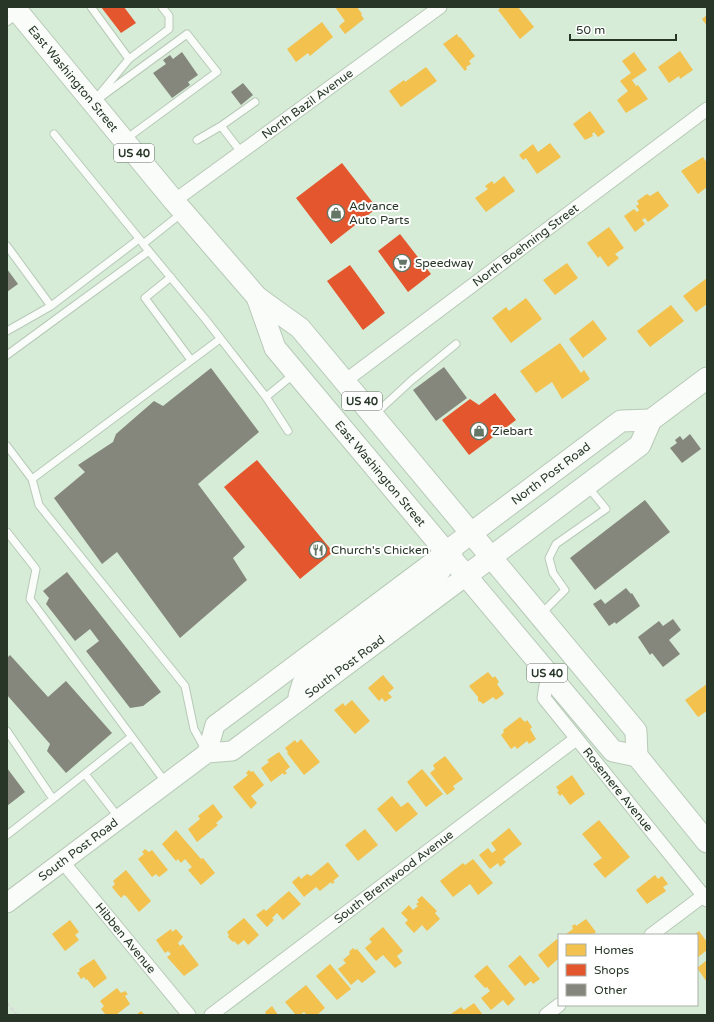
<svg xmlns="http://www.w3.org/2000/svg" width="714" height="1022" font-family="'Varela Round',sans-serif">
	<rect width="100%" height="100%" fill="#d6ecd7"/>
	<path fill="#f2c14e" d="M335,7H357L362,14L361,15L364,19L345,34L339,26L345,21Z
		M501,7H518L534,27L520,39L498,10Z
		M707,15V26L702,19Z
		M322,22L333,37L310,56L308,53L296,62L287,49Z
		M457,34L459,38L460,37L475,56L469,61L471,64L466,67L467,69L465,71L443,44Z
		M680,51L693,70L680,79L679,76L669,83L658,67Z
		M634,52L647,70L632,80L636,86L638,85L648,99L626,113L617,100L628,91L620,81L631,73L622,61Z
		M426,67L437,81L401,107L389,91L404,80L405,82Z
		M590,111L605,132L598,137L594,132L592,134L593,136L585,140L573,124Z
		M550,143L561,157L537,174L526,158L523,160L519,155L533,144L538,152Z
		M703,157L707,163V187L698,194L681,171Z
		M504,176L515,191L486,212L475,198L488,189L485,186L492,181L494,184Z
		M658,191L669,206L648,222L645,218L642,220L645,224L635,232L624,216L634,209L637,212L639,210L636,206L639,204L637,201L647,194L650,196Z
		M609,227L624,248L615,254L619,258L608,267L600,256L598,258L587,243Z
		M567,263L578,278L555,295L543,280Z
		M707,278V304L696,312L683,296Z
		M526,298L542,319L511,343L492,318L506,307L509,311Z
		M671,305L684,321L650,347L637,331Z
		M593,320L607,339L583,358L569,339Z
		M560,343L581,373L584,370L590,379L562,399L552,382L536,393L520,371Z
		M488,672L493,678L495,676L499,682L497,684L504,694L496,700L493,697L483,704L481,702L478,701V697L469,686Z
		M383,675L394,688L388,693L392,697L385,702L382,698L379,701L368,688Z
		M707,684V711L698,717L685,700Z
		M352,700L370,721L355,734L334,710L343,703L345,706Z
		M520,717L525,722L527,720L532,727L530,729L536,739L529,744L527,741L517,749L515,746L511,749L501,735L504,732L503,730Z
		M301,739L320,762L304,775L287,753L288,752L285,748L295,740L297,743Z
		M279,752L290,767L285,771L287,773L284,775L283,773L271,782L261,768L269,762L267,760Z
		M445,756L463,779L453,786L455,789L447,795L430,773L435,769L433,765Z
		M422,769L443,794L426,807L407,782Z
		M249,770L251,772L253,771L264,785L251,796L257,803L251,809L233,787L248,775L246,773Z
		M572,775L585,794L570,805L562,794L560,796L557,792L559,791L556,787Z
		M392,796L401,807L408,802L418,814L396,832L377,809Z
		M213,804L223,817L216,823L218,825L197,842L188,829L200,819L198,816Z
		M599,820L630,857L605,878L593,864L602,858L582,834Z
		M509,828L522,844L503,859L506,862L500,867L498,863L490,869L479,855L488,848L492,853L496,850L491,843Z
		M365,829L378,845L358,861L345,845Z
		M176,830L201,859L203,858L215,873L201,885L188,870L192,867L185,859L181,863L178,859L176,861L162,844Z
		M145,849L149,852L152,850L168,870L159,877L156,874L152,877L138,859L144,854L142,852Z
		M473,859L493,883L478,895L470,884L453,897L440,881L463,863L465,865Z
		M328,862L339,876L333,881L335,882L332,884L331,882L320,891L316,887L304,897L292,882L299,876L301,879L307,874L311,876Z
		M126,870L151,901L139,912L126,896L124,895L121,898L112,887L115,884L113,881Z
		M655,875L658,879L662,876L668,884L663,887L666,891L647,904L636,890Z
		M289,891L301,904L283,920L277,913L272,918L274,920L267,927L256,915L264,909L266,911Z
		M422,896L437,911L435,913L440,919L427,931L422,925L414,933L405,923L408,920L401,913L409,905L413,910L418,906L416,904L419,902L417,900Z
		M244,918L259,935L248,945L244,940L238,945L234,941L233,942L228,937L229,935L227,932Z
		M586,919L596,932L592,935H566V934L573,929L572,926L575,924L576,926Z
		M70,920L79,932L75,935L79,940L65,951L52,934Z
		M383,927L403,951L397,956L402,963L395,968L383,955L376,961L365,948L372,942L369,939Z
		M171,929L172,932L176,929L183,937L178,943L180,946L183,944L199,965L184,976L167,957L171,954L168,951L165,953L156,940Z
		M699,931L707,942V950L697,958V935H694Z
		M557,939L559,941V958L548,968L538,955Z
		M353,948L355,950L357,949L376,972L362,983L358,979L351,985L338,969L346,963L343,960L350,954L349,952Z
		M520,955L540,979L533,984L531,981L525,986L508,966Z
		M94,959L107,978L94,988L87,979L86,980L84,977L81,979L77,973L80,971L79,969Z
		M707,960V982L697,968Z
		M330,964L351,989L337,1000L316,976Z
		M487,965L515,999L508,1006L503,1000L491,1010L481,998L490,991L487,987L485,988L474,976Z
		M306,985L325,1008L317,1015H307L304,1012L300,1015H296L285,1002Z
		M117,988L121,993L125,991L128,994L125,996L130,1004L116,1015H106L101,1009L104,1006L100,1001Z
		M474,1003L483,1015H452L451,1014L461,1007L464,1010Z
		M272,1006L278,1015H267L265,1012Z
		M141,1011L145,1015H136Z"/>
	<path fill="#e4572e" d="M101,7H124L136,23L121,33Z
		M342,163L377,208L331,244L296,198Z
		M400,234L431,274L408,292L378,251Z
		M350,265L385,313L363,330L327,281Z
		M495,393L516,420L469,455L442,420L470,399L479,405Z
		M257,460L333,552L300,579L224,487Z"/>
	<path fill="#85877d" d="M182,52L198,75L188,82L190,85L172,98L153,73L166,64L163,60L170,55L173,59Z
		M243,83L253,95L241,105L231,92Z
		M7,269L18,284L7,292Z
		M444,367L467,398L436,421L413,390Z
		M211,368L259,432L198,484L245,547L233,558L247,580L180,638L117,552L102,564L54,498L85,472L78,465L113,442L116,434L154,401L163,406Z
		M690,434L701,449L682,463L670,448L677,443L675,440L680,436L683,440Z
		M645,500L670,532L595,590L570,558Z
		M67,572L161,692L143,706L130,708L86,651L99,641L90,629L75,641L46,604L49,598L43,591Z
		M626,588L631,594L632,593L640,606L616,624L615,622L609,626L593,604L601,599L605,604Z
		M673,619L681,630L669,640L680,654L663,667L652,653L650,655L638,637L659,621L663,626Z
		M10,655L48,697L66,681L112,733L66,773L47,751L50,744L7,695V658Z
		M7,768L25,792L7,806Z"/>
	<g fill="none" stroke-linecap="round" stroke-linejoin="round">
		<defs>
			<path id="service" d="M91,7L129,59
				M7,22L17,15
				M99,95L129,59L169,29V16L162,7
				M94,102L187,34L217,72L126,139
				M54,134L142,242
				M197,140L221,126
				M241,152L221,126L255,102
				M182,213L143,244L206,320L266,397L294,374
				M7,246L51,306L139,239
				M171,277L145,298L191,360
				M7,331L51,306
				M7,355L149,251
				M266,397L288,431
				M374,415L412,380L456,344
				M7,446L32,479L39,505L185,686L194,729L205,749
				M32,479L220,339
				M7,532L36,569L30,599L166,783
				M541,614L565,590L553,573L549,558L556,544L606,509L588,487
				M7,731L53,799L131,737
				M85,774L119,818
				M7,835L53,799"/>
			<g id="minor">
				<path id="s1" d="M174,201L440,7"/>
				<path id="s2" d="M345,381L707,109"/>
				<path id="s3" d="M548,673L544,698L707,900"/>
				<path id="s4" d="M62,861L189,1015"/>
				<path d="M651,935L703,896"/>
				<path id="s5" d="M211,1015L576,739"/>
				<path d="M546,1015L559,1005"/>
			</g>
			<g id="secondary">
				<path d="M298,696L302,683L334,654L439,574L453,552"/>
				<path d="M207,753L215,725L446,552"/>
				<path id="s6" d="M7,903L207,753L232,751L466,576"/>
			</g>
			<g id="primary">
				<path id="s7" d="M14,7L174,201L257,297L300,328L636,731L637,756L707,842"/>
				<path id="s8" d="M257,297L275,348L613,751L637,756"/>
				<path id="s9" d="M446,552L621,421L651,420"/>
				<path d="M466,576L640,445L651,420L707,378"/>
			</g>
		</defs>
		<use href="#service" stroke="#b8c9b8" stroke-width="9"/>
		<use href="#minor" stroke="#b8c9b8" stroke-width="15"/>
		<use href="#secondary" stroke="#b8c9b8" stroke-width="21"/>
		<use href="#primary" stroke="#b8c9b8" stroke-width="23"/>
		<path stroke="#d6dcd6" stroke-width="2.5" stroke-dasharray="4 2" stroke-linecap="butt" d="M7,1003L17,1015"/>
		<use href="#service" stroke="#f9fcf9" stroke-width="7"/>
		<use href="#minor" stroke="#f9fcf9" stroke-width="13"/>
		<use href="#secondary" stroke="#f9fcf9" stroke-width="19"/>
		<use href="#primary" stroke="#f9fcf9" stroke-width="21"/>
	</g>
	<defs>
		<symbol id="shop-ring" viewBox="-11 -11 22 22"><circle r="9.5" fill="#fff" stroke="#647665" stroke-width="1.5"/><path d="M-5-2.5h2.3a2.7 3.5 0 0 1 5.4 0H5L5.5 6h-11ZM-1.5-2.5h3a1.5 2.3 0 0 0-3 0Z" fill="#647665"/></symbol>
		<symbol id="supermarket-ring" viewBox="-11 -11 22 22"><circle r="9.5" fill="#fff" stroke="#647665" stroke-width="1.5"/><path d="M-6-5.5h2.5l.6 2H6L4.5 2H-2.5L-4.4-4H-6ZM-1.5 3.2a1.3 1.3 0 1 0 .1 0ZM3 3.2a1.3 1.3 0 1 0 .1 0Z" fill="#647665"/></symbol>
		<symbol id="restaurant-ring" viewBox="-11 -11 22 22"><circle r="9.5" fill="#fff" stroke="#647665" stroke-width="1.5"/><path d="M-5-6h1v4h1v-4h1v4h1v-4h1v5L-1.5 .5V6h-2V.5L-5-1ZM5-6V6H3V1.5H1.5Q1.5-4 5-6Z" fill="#647665"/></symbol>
	</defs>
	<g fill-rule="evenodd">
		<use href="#shop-ring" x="326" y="203" width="20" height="20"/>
		<use href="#supermarket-ring" x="392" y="253" width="20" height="20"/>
		<use href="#shop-ring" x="469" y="421" width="20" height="20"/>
		<use href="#restaurant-ring" x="308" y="540" width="20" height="20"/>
	</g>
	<g text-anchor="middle" stroke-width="4" stroke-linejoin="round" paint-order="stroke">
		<g fill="#fff" stroke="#687268" stroke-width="1">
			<rect x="114" y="144" width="40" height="18" rx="3"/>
			<rect x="342" y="392" width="40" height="18" rx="3"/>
			<rect x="527" y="664" width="40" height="18" rx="3"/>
		</g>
		<g font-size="11" font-weight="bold" fill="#273627">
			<text x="134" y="157">US 40</text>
			<text x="362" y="405">US 40</text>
			<text x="547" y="677">US 40</text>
		</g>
		<g font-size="12" fill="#273627" stroke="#fff">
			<text dy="4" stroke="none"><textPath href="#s7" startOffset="93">East Washington Street</textPath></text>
			<text dy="4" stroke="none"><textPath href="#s1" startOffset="165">North Bazil Avenue</textPath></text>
			<text dy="4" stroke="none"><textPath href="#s2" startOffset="226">North Boehning Street</textPath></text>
			<text dy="4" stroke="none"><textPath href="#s9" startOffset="131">North Post Road</textPath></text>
			<text dy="4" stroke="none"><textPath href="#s8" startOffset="218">East Washington Street</textPath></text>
			<text dy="4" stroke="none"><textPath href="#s6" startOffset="416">South Post Road</textPath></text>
			<text dy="4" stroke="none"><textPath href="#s3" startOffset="143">Rosemere Avenue</textPath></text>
			<text dy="4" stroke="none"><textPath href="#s6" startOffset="89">South Post Road</textPath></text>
			<text dy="4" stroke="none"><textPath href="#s5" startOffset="229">South Brentwood Avenue</textPath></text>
			<text dy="4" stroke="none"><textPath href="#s4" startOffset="100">Hibben Avenue</textPath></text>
		</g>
		<g font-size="12" fill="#273627" stroke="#fff" text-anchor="start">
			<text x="349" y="210">Advance<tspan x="349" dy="14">Auto Parts</tspan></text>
			<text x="415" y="267">Speedway</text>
			<text x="492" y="435">Ziebart</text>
			<text x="331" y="554">Church's Chicken</text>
		</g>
	</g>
	<rect width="714" height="1022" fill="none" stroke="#273627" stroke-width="16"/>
	<rect x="558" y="934" width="140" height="72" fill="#ffffff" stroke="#a9afa9"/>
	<rect x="566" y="944" width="20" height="12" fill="#f2c14e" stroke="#a9afa9"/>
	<text x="594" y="954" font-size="12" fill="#273627">Homes</text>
	<rect x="566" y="964" width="20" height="12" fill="#e4572e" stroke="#a9afa9"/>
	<text x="594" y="974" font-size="12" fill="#273627">Shops</text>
	<rect x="566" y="984" width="20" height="12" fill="#85877d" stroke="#a9afa9"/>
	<text x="594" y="994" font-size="12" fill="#273627">Other</text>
	<path d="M570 34v6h106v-6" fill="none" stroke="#273627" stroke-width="2"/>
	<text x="576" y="34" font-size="12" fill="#273627" stroke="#ffffff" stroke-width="3" paint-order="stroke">50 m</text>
</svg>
